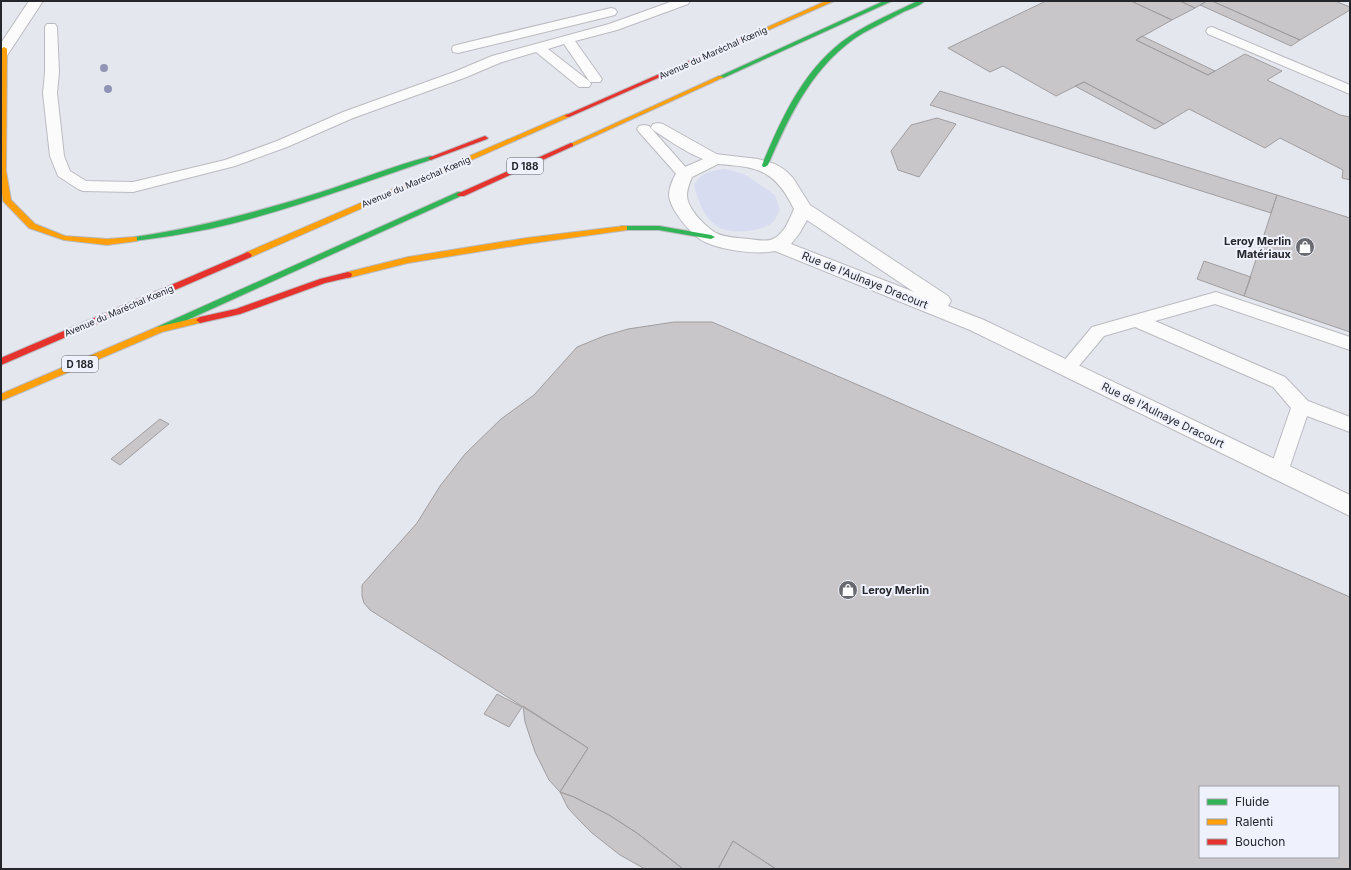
<svg xmlns="http://www.w3.org/2000/svg" width="1351" height="870" font-family="Inter,sans-serif">
	<rect width="100%" height="100%" fill="#e5e7ee"/>
	<path fill="#d7dcf1" d="M725,169L744,174L775,195L780,210C778,213 776,218 774,221C764,232 731,235 718,227C704,218 698,200 694,185C702,172 710,171 725,169Z"/>
	<path fill="#c8c6c9" stroke="#a09ea0" fill-rule="evenodd" d="M1046,1H1131L1172,20L1136,40L1208,75L1245,54L1282,71L1267,80L1340,115L1350,117V180L1342,178L1343,170L1280,138L1265,148L1189,109L1164,124L1084,82L1056,96L1003,66L990,72L948,48Z
		M1131,1H1180L1195,8L1172,20Z
		M1180,1H1207L1195,8Z
		M1207,1H1212L1300,40L1291,46L1200,5Z
		M1212,1H1335L1350,7V10L1300,40Z
		M1142,36L1215,71L1208,75L1136,40Z
		M1084,82L1164,124L1155,129L1075,86Z
		M940,91L1277,195L1271,213L930,105Z
		M937,118L956,124L919,177L898,170L891,151L911,125Z
		M1277,195L1350,218V332L1244,296Z
		M1204,261L1251,277L1244,296L1197,279Z
		M674,322H712L1350,597V869H776L733,841L718,869H683L637,833L609,815L574,797L560,792L588,748L370,610L364,603L362,596V585L417,523L440,486L465,454L501,419L534,395L577,347L604,336L628,329ZM1200,787H1338V857H1200Z
		M160,419L169,424L120,465L111,459Z
		M497,694L522,707L509,727L484,714Z
		M523,706L588,748L560,792L549,780L535,752L525,722Z
		M560,792L574,797L609,815L637,833L683,869H645L620,855L592,833L580,821L568,808Z
		M733,841L776,869H718Z"/>
	<g fill="none" stroke-linecap="round" stroke-linejoin="round">
		<defs>
			<path id="lane" d="M673,1H690L688,4L617,30L575,41L602,79L600,82H590L564,44L548,49L589,81L591,84L589,87H579L536,52L502,62L464,78L353,118L287,147L235,166L133,192L83,191L78,189L58,176L50,156L43,93L45,72V27L47,24H55L57,27L59,72L57,93L64,156L70,171L86,181L133,182L225,160L277,141L343,112L454,72L492,56L609,24Z
				M611,8L615,9L617,12L615,15L458,53L453,52L452,49L453,46L473,41Z
				M1212,27L1350,85V94L1208,34L1206,31L1208,28Z
				M658,123L663,124L720,156L722,159L720,162C705,166 667,139 653,130L651,127L653,124Z
				M644,125L649,126L689,171L691,174L689,177L684,179L679,177L639,132L637,129L639,126Z
				M1216,292L1350,337V350L1215,304L1155,321L1285,377L1308,401L1350,417V432L1307,416L1286,478L1279,480L1272,478L1269,472L1291,408L1273,387L1135,327L1104,336L1073,373L1067,375L1061,373L1058,368L1092,327Z"/>
			<path id="street" d="M29,1H43L6,57L1,58V43Z
				M715,154L758,159L775,164L785,170L793,178L810,205L948,296L951,301L948,306L984,320L1350,495V516L970,330L775,251C756,255 722,250 705,242C692,236 668,208 669,193C670,186 674,176 678,170ZM718,164C759,167 775,170 794,209C789,220 785,233 773,239C767,242 756,240 749,239C739,238 726,238 716,233C705,226 687,209 687,195C687,189 690,182 692,177ZM807,220L914,292L791,244L799,234Z"/>
			<path id="fast" d="M884,1H892L723,78L718,77Z
				M918,1H925C919,6 910,9 903,12C890,19 876,26 863,33C814,63 790,114 768,165L765,167H763L762,165C782,117 805,66 850,36C871,22 895,12 918,1Z
				M431,156L434,158L433,159C359,184 285,212 209,229C184,234 159,238 134,241L130,239L134,237C197,228 257,212 318,193C356,181 393,166 431,156Z
				M458,192H464L465,194L163,331H157L156,329L157,327Z
				M621,226H659L711,235L715,237L711,239L659,230H621Z"/>
			<path id="slow" d="M826,1H834L766,31L761,30Z
				M4,47L7,49L6,171L11,200L35,224L65,236L107,239L134,237H137V241L107,245L64,240L29,228L3,201L1,183V49Z
				M719,76L724,77L573,146L571,147L568,145Z
				M567,114L570,116L569,117L251,257H245L244,255L245,253Z
				M624,226H627V230L526,244L408,263L348,278L344,275L348,272L408,257L526,238Z
				M200,317L204,320L203,322L162,332L1,401V394L157,327Z"/>
			<path id="jam" d="M762,29L767,30L569,117L564,116Z
				M485,136L488,138L487,139L433,159L431,160L428,158Z
				M571,143L573,144V146L464,196H458L457,194Z
				M248,252L252,255L251,257L1,365V358Z
				M348,272L351,273L352,275L351,277L325,283L240,314L200,323L196,320L200,317L236,309L320,279Z"/>
		</defs>
		<use href="#lane" stroke="#babbc0" stroke-width="2"/>
		<use href="#street" stroke="#babbc0" stroke-width="2"/>
		<use href="#fast" stroke="#babbc0" stroke-width="2"/>
		<use href="#slow" stroke="#babbc0" stroke-width="2"/>
		<use href="#jam" stroke="#babbc0" stroke-width="2"/>
		<use href="#lane" fill="#fbfbfc" fill-rule="evenodd"/>
		<use href="#street" fill="#fbfbfc" fill-rule="evenodd"/>
		<use href="#fast" fill="#30b455" fill-rule="evenodd"/>
		<use href="#slow" fill="#ff9f0a" fill-rule="evenodd"/>
		<use href="#jam" fill="#e5322d" fill-rule="evenodd"/>
	</g>
	<g fill="#9095b6">
		<circle cx="104" cy="68" r="4"/>
		<circle cx="108" cy="89" r="4"/>
	</g>
	<defs>
		<symbol id="shop-disc" viewBox="-11 -11 22 22"><circle r="9.5" fill="#686a6f" stroke="#eff1fc"/><path d="M-5-2.5h2.3a2.7 3.5 0 0 1 5.4 0H5L5.5 6h-11ZM-1.5-2.5h3a1.5 2.3 0 0 0-3 0Z" fill="#fff"/></symbol>
	</defs>
	<g fill-rule="evenodd">
		<use href="#shop-disc" x="1294" y="236" width="22" height="22"/>
		<use href="#shop-disc" x="837" y="579" width="22" height="22"/>
	</g>
	<g text-anchor="middle" stroke-width="4" stroke-linejoin="round" paint-order="stroke">
		<g font-size="9" fill="#25262b" stroke="#eff1fc">
			<text transform="translate(713 53) rotate(-24)" y="3">Avenue du Maréchal Kœnig</text>
			<text transform="translate(416 182) rotate(-23)" y="3">Avenue du Maréchal Kœnig</text>
			<text transform="translate(119 311) rotate(-23)" y="3">Avenue du Maréchal Kœnig</text>
		</g>
		<g fill="#eff1fc" stroke="#62636a" stroke-width="1">
			<rect x="507" y="158" width="36" height="16" rx="3"/>
			<rect x="62" y="356" width="36" height="16" rx="3"/>
		</g>
		<g font-size="10" font-weight="bold" fill="#25262b">
			<text x="525" y="170">D 188</text>
			<text x="80" y="368">D 188</text>
		</g>
		<g font-size="11" font-weight="bold" fill="#25262b" stroke="#eff1fc" text-anchor="end">
			<text x="1291" y="245">Leroy Merlin<tspan x="1291" dy="13">Matériaux</tspan></text>
			<text x="862" y="594" text-anchor="start">Leroy Merlin</text>
		</g>
		<g font-size="11" fill="#25262b" stroke="#eff1fc">
			<text transform="translate(865 280) rotate(22)" y="4">Rue de l'Aulnaye Dracourt</text>
			<text transform="translate(1163 415) rotate(26)" y="4">Rue de l'Aulnaye Dracourt</text>
		</g>
	</g>
	<rect width="1351" height="870" fill="none" stroke="#25262b" stroke-width="4"/>
	<rect x="1199" y="786" width="140" height="72" fill="#eff1fc" stroke="#9ea0a8"/>
	<rect x="1207" y="799" width="20" height="6" fill="#30b455" stroke="#9ea0a8"/>
	<text x="1235" y="806" font-size="12" fill="#25262b">Fluide</text>
	<rect x="1207" y="819" width="20" height="6" fill="#ff9f0a" stroke="#9ea0a8"/>
	<text x="1235" y="826" font-size="12" fill="#25262b">Ralenti</text>
	<rect x="1207" y="839" width="20" height="6" fill="#e5322d" stroke="#9ea0a8"/>
	<text x="1235" y="846" font-size="12" fill="#25262b">Bouchon</text>
</svg>
